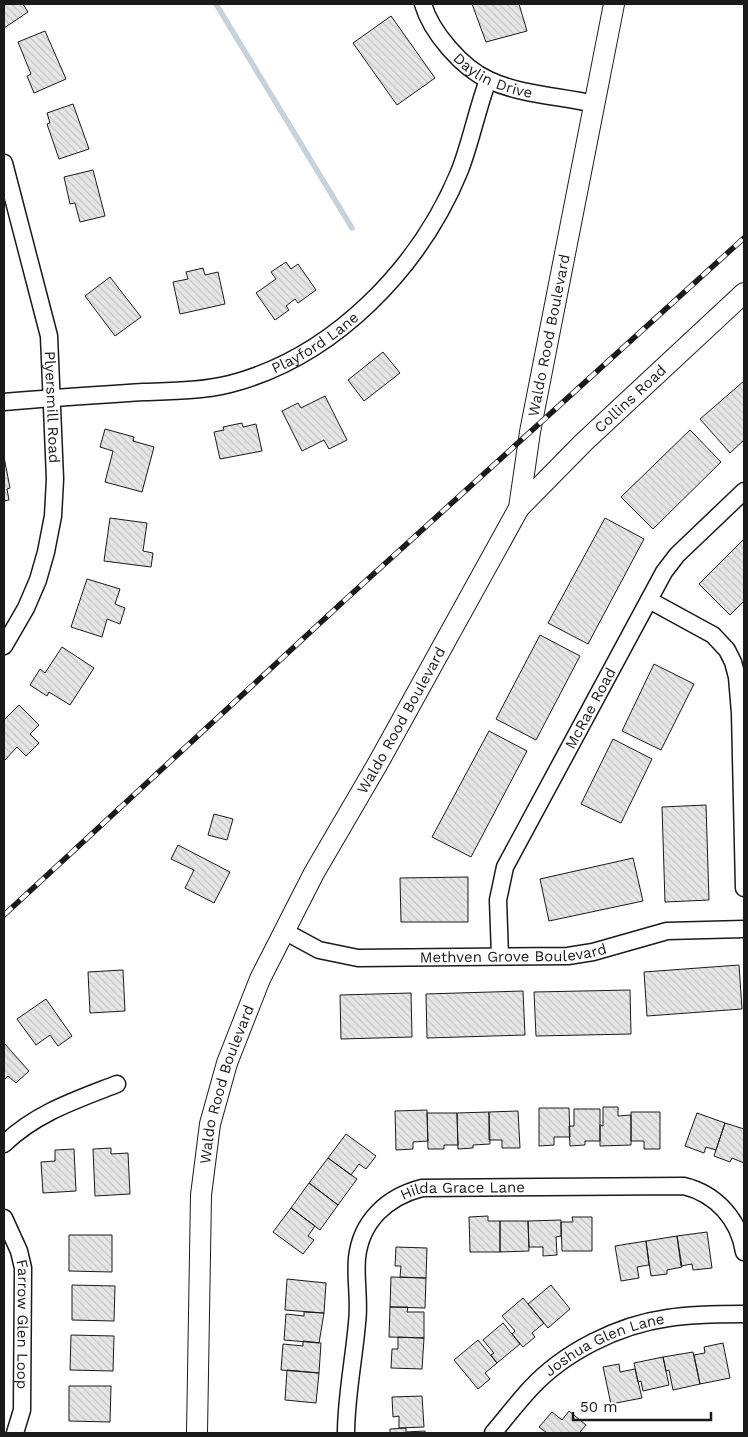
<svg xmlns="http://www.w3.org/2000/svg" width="748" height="1437" font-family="'Work Sans',sans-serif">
	<defs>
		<pattern id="building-back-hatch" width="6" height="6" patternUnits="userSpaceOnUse" patternTransform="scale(1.25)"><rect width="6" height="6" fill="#e6e6e6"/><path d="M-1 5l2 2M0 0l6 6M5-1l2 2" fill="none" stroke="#c5c5c5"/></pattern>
	</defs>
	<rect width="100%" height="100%" fill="#fff"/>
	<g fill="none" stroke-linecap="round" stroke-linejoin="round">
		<path stroke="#c6d2dc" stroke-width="5.5" d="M216,4L352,228"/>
	</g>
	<path fill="url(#building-back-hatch)" stroke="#1a1a1a" d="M4,4H23L28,12L4,28Z
		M472,4H519L527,31L486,42Z
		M391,16L435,78L397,105L353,43Z
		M45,31L66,79L34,93L27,76L31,74L18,42Z
		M73,104L89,149L59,159L47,124L50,123L47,113Z
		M93,170L105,216L80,222L75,203L70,204L64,177Z
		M286,262L291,269L298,264L316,290L298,303L295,299L286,306L289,310L275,320L256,293L276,279L271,272Z
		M203,268L205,275L218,272L225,304L180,314L173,282L188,279L186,272Z
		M110,277L141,317L115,336L85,296Z
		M383,352L400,373L364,401L348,380Z
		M744,381V440L730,453L700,419Z
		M325,396L347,440L329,449L324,440L302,451L282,411L298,403L301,408Z
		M242,423L243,427L256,424L262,451L220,459L214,432L224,430L223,427Z
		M105,429L134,437L133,441L154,447L142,492L105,482L113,451L100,447Z
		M690,430L721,462L653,529L621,497Z
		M4,457L10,488L7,489L9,500L4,501Z
		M110,518L147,523L143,551L153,553L151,567L104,561Z
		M605,518L644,539L588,644L548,623Z
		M744,539V601L730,615L699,584Z
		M87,579L120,589L115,604L125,608L120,624L107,619L102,637L71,627Z
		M540,635L580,656L536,740L496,719Z
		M62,647L94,668L70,705L49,692L47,696L30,685L40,669L45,673Z
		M654,664L694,684L661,750L622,731Z
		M19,705L39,725L30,734L39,743L26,756L17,747L4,761V720Z
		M489,731L527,751L471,857L432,837Z
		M613,739L652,759L621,823L581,804Z
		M706,805L709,900L665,902L662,807Z
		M214,814L233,819L227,840L208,835Z
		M178,845L230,872L214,903L185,888L194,870L171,859Z
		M633,858L643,901L549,921L540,879Z
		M468,877V922H401L400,878Z
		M739,965L742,1009L647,1016L644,972Z
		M123,970L125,1011L90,1013L88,972Z
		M630,990L631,1034L536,1036L534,992Z
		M523,991L525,1035L427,1038L426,994Z
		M411,993L412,1037L341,1039L340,995Z
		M46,999L72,1036L58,1046L50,1035L36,1045L17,1019Z
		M4,1043L29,1071L16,1083L8,1076L4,1080Z
		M603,1107H618V1116L631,1115V1145L600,1146V1125L603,1126Z
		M539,1108H569L570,1137H554V1145L539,1146Z
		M574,1109H600V1141H585V1145L570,1146L569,1126H574Z
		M427,1110L428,1141L413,1142V1149L396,1150L395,1111Z
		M518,1111L520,1148H502V1140H489V1112Z
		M489,1112L490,1144L473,1145V1148L458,1149L457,1113Z
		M631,1112H660V1149H644V1141H631Z
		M427,1113H457L458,1145H444V1149H428Z
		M697,1113L725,1123L716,1150L706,1147L704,1153L685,1146Z
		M725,1123L744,1129V1163L732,1158L730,1162L714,1156Z
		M346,1134L376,1156L366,1169L359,1164L351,1175L328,1158Z
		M111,1148V1154L128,1153L130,1194L95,1196L93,1149Z
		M74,1149L76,1191L43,1193L41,1162L55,1161V1150Z
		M328,1158L357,1179L338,1205L309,1183Z
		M309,1183L338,1205L320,1230L291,1208Z
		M291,1208L315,1226L308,1236L314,1240L303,1254L273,1232Z
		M488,1216V1221H500V1252H470L469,1217Z
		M572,1217H592V1251H562L561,1222H573Z
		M561,1220V1236L556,1237L557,1255L543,1256V1247H529L528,1221Z
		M500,1221H528L529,1251L500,1252Z
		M707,1232L712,1268L693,1270L692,1264L681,1266L677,1236Z
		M69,1235H112V1272L69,1271Z
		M677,1236L682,1267L667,1270V1274L651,1276L646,1241Z
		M646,1241L649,1265L637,1267L639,1278L621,1281L615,1246Z
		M396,1247L427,1248L426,1278L400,1277L401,1266H395Z
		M391,1277L426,1278L425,1308L390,1307Z
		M287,1279L326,1283L324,1313L285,1310Z
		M72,1285L115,1286L114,1321L72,1320Z
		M551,1285L570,1309L548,1328L528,1304Z
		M523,1298L544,1323L532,1333L535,1337L523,1347L512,1334L515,1331L502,1316Z
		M390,1307H408L407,1312H424V1338L389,1337Z
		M304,1312L324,1313L319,1343L284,1340L286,1314L304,1316Z
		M503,1323L520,1344L497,1363L491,1355L494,1353L483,1340Z
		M71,1335L114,1336L113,1371L70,1370Z
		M398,1337L424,1338L422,1369L391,1368L392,1349H398Z
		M478,1340L497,1363L485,1373L490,1379L478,1389L454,1360Z
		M303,1341L321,1343L319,1373L281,1370L283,1344L303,1346Z
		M723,1343L730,1378L700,1384L694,1355L705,1353L704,1347Z
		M693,1352L700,1384L673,1390L669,1370L666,1371L663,1357Z
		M663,1357L669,1385L643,1391L641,1381L638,1382L634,1363Z
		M619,1364L620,1372L635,1369L642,1398L611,1404L603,1367Z
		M287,1370L319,1373L316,1403L285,1400Z
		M69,1386H111L110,1422L69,1421Z
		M422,1396L424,1427L399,1428V1416L393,1417L392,1397Z
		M569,1411L586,1425L579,1433H547L539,1427L552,1412L562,1420Z
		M406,1428V1432L425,1431V1433H390V1429Z"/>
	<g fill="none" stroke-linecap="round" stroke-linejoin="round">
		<defs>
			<g id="minor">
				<path id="s1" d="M423,4C431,32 462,68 489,80C521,95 560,96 594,104"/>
				<path id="s2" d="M4,163L49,336L55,479L53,516L46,552L38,580L26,608L4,646"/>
				<path id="s3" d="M4,402C50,398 97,395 143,392C172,391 202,391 230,384C334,357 420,268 460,170C471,141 477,110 488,80"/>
				<path d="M649,600L713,635L727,650L733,662L737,677L740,713L744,888"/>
				<path id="s4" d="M284,931L319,950L358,958L568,956L593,952L667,931L744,929"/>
				<path id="s5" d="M500,956L498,900L505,867L664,572L677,555L744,491"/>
				<path d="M4,1144C36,1113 76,1100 117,1084"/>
				<path id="s6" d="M4,1218L19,1251L23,1268L22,1410L15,1433"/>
				<path id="s7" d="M346,1433C346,1397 354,1359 357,1323C360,1301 355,1280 357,1258C361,1221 387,1197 422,1188L684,1186C716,1194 739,1219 744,1252"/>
				<path id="s8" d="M493,1433C505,1419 517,1403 530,1389C564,1352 618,1325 668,1318C693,1314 719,1314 744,1314"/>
			</g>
			<g id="tertiary">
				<path id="s9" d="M519,508L584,442L744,293"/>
				<path id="s10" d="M197,1433L201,1195L210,1124L227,1063L260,979L314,873L377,765L519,508L530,432L614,4"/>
			</g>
		</defs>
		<use href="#minor" stroke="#1a1a1a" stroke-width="19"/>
		<use href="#tertiary" stroke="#1a1a1a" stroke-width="22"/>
		<use href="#minor" stroke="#fff" stroke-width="16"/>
		<use href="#tertiary" stroke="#fff" stroke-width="20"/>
		<defs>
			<path id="rail" d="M4,915L346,599L744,238"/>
		</defs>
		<use href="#rail" stroke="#1a1a1a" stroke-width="5.5"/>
		<use href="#rail" stroke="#fff" stroke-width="4" stroke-dasharray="11" stroke-linecap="butt"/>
	</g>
	<g text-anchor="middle" stroke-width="4" stroke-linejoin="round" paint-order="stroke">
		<g font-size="15" fill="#1a1a1a" stroke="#fff">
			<text dy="5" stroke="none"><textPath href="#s1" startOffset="105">Daylin Drive</textPath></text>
			<text dy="5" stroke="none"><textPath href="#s10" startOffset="1176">Waldo Rood Boulevard</textPath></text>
			<text dy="5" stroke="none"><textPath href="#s3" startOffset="322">Playford Lane</textPath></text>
			<text dy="5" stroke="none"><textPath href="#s9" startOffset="156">Collins Road</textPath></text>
			<text dy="5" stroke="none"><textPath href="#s2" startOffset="250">Plyersmill Road</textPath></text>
			<text dy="5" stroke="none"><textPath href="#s5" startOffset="270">McRae Road</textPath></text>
			<text dy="5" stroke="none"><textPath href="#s10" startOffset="758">Waldo Rood Boulevard</textPath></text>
			<text dy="5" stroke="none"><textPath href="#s4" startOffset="235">Methven Grove Boulevard</textPath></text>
			<text dy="5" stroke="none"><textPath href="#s10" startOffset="352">Waldo Rood Boulevard</textPath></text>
			<text dy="5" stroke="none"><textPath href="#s7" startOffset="318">Hilda Grace Lane</textPath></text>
			<text dy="5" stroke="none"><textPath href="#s6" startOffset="110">Farrow Glen Loop</textPath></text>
			<text dy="5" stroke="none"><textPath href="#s8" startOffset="146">Joshua Glen Lane</textPath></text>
		</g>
	</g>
	<rect width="748" height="1437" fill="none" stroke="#1a1a1a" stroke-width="10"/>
	<path d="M573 1412v8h138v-8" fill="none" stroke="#1a1a1a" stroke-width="2.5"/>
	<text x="580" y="1412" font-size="15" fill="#1a1a1a" stroke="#ffffff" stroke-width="4" paint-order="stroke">50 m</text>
</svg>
